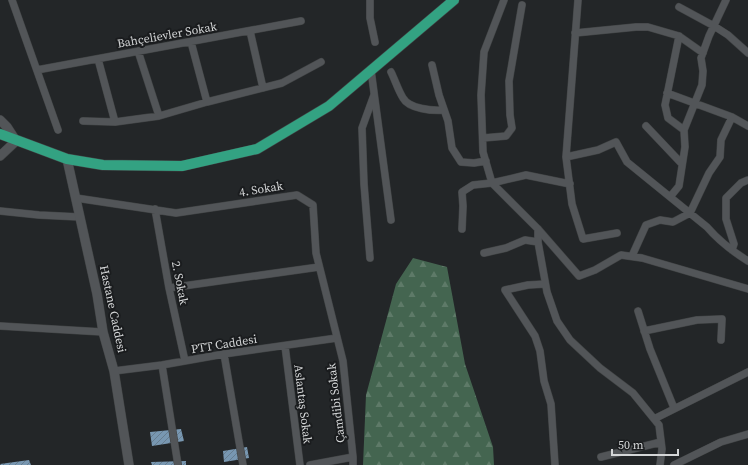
<svg xmlns="http://www.w3.org/2000/svg" width="748" height="465" font-family="'Source Serif 4',serif">
	<defs>
		<pattern id="forest-firs" width="22" height="20" patternUnits="userSpaceOnUse"><rect width="22" height="20" fill="#446550"/><path d="M5 1l3.5 6h-7zM16 11l3.5 6h-7z" fill="#5e7a68"/></pattern>
		<pattern id="building-hatch" width="6" height="6" patternUnits="userSpaceOnUse"><rect width="6" height="6" fill="#7897b1"/><path d="M-1 1l2-2M0 6l6-6M5 7l2-2" fill="none" stroke="#677d8f"/></pattern>
	</defs>
	<rect width="100%" height="100%" fill="#232628"/>
	<path fill="url(#forest-firs)" d="M413,258L447,267L465,364L493,447L494,465H363L366,395L396,284Z"/>
	<path fill="url(#building-hatch)" d="M181,429L184,441L152,446L150,432Z
		M247,447L249,458L224,462L223,451Z
		M29,460L31,465H1L0,464Z
		M186,461V465H152L151,462Z"/>
	<g fill="none" stroke-linecap="round" stroke-linejoin="round">
		<defs>
			<path id="minor" d="M12,0L58,130
				M370,0V18L375,42
				M504,0L484,52L481,95L483,152L492,183L538,229L579,276L595,270L621,255L642,258L748,289
				M578,0L566,157L572,204L583,239L617,233
				M679,7L714,26L728,35L748,53
				M250,31L263,88
				M575,33L636,27H648L679,36L703,53
				M191,42L207,102
				M138,51L159,116
				M98,59L115,122
				M432,65L439,95L448,121L452,148L461,162L474,163L486,161
				M37,70L301,21
				M371,70L391,220
				M391,72C395,80 398,90 403,98C409,109 433,111 444,110
				M667,93L732,117L748,126
				M83,121L115,122L159,116L207,102L282,83L321,62
				M646,126L682,164
				M684,130L702,85L703,71L701,58L709,36L726,0
				M483,138L506,136L512,128L510,115L509,81L522,5
				M566,157L598,150L616,142L627,162L707,227C719,241 732,251 748,261
				M670,197L679,186L685,147L684,130L668,118L665,105L679,36
				M76,198L176,213L297,195L313,205L316,253L343,361L353,457V465
				M155,209L169,288L185,361
				M0,211L39,215L80,217
				M462,229L463,206L462,192L473,185L492,183L526,175L570,184
				M538,229V242L547,292L557,321L570,340L600,368L633,393L659,425L662,449L660,465
				M732,250L734,244L726,219V198L741,183L748,180
				M484,253L506,248L525,240L538,242
				M632,256L646,225L660,220L673,222L690,213L709,173L720,157L721,140L732,117
				M370,258L364,184L362,128L374,95
				M545,284L528,285L505,290L535,336L540,351L544,381L551,404L555,465
				M169,288L319,267
				M638,311L650,349L674,408
				M0,326L103,332
				M644,331L697,320L722,319L721,340
				M285,346L300,465
				M224,354L243,465
				M162,365L178,465
				M114,371L162,365L224,354L337,338
				M654,419L748,372
				M601,457L661,442
				M310,465L353,457
				M674,465L721,442L748,434"/>
			<path id="tertiary" d="M0,120L7,127L16,141L0,156
				M67,159L97,294L103,332L114,371L129,465"/>
			<path id="primary" d="M0,134L67,159L103,165L182,166L257,149L329,106L454,0"/>
		</defs>
		<use href="#minor" stroke="#404344" stroke-width="8"/>
		<use href="#tertiary" stroke="#404344" stroke-width="10"/>
		<use href="#primary" stroke="#404344" stroke-width="11"/>
		<use href="#minor" stroke="#525558" stroke-width="7"/>
		<use href="#tertiary" stroke="#525558" stroke-width="9"/>
		<use href="#primary" stroke="#33a282" stroke-width="10"/>
	</g>
	<g text-anchor="middle" stroke-width="4" stroke-linejoin="round" paint-order="stroke">
		<g font-size="12" fill="#d4d6d7" stroke="#1a1c1e">
			<text transform="translate(167 35) rotate(-10)" y="4">Bahçelievler Sokak</text>
			<text transform="translate(261 189) rotate(-9)" y="4">4. Sokak</text>
			<text transform="translate(180 283) rotate(79)" y="4">2. Sokak</text>
			<text transform="translate(113 309) rotate(78)" y="4">Hastane Caddesi</text>
			<text transform="translate(224 344) rotate(-9)" y="4">PTT Caddesi</text>
			<text transform="translate(336 403) rotate(-97)" y="4">Çamdibi Sokak</text>
			<text transform="translate(303 404) rotate(83)" y="4">Aslantaş Sokak</text>
		</g>
	</g>
	<path d="M612 449v6h66v-6" fill="none" stroke="#d4d6d7" stroke-width="2"/>
	<text x="618" y="449" font-size="12" fill="#d4d6d7" stroke="#1a1c1e" stroke-width="3" paint-order="stroke">50 m</text>
</svg>
